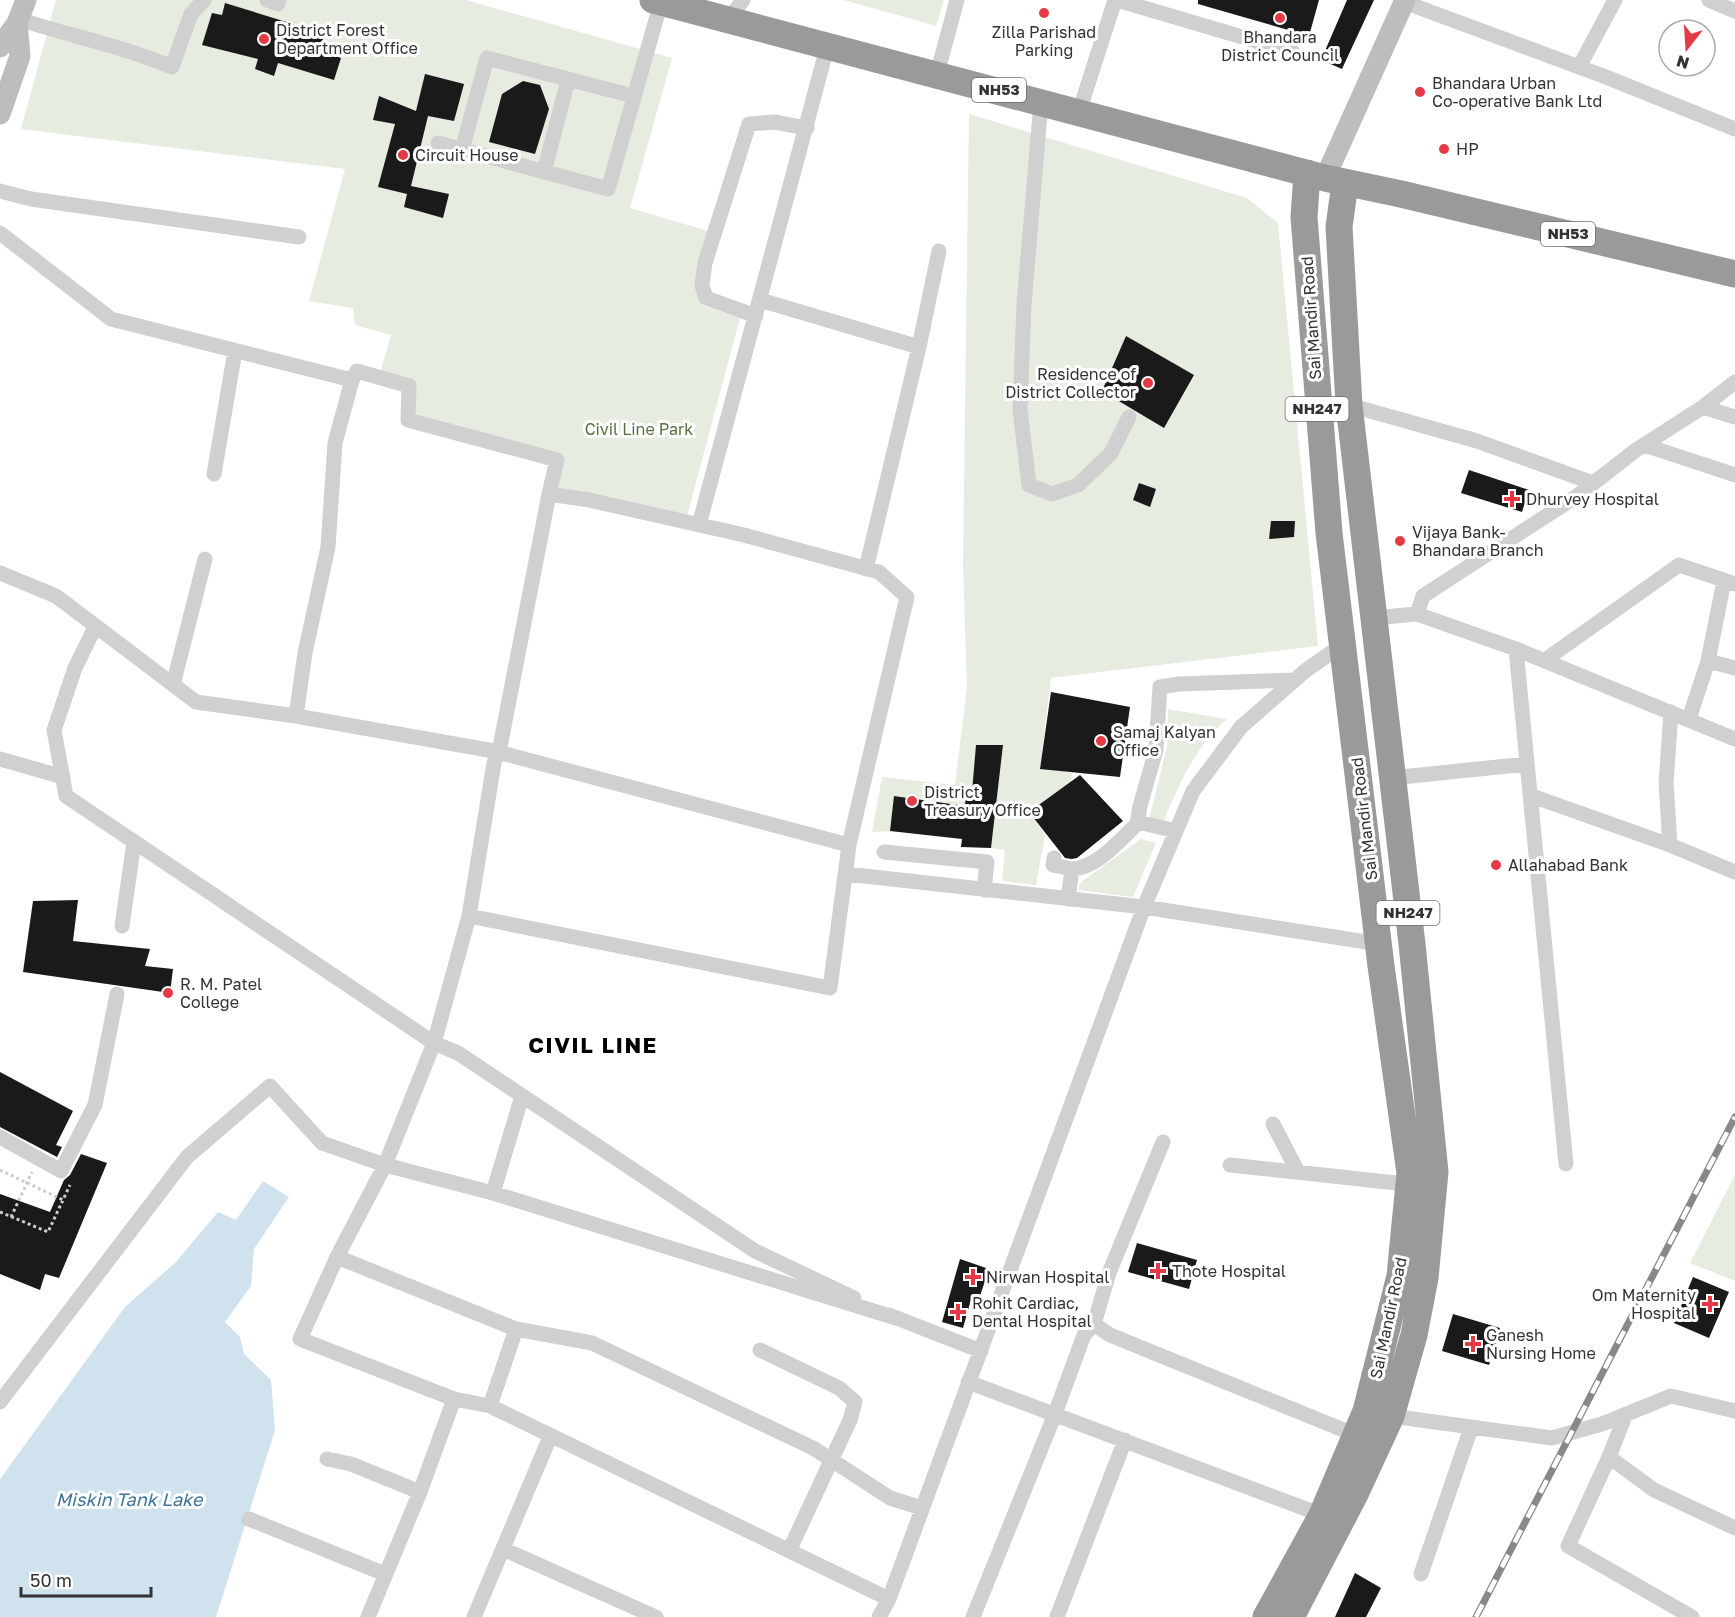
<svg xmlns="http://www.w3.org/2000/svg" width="1735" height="1617" font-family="'Golos Text',sans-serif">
	<rect width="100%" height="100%" fill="#fff"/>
	<path fill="#e6ecdf" d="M56,0H466L672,58L630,208L708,231C701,256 689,282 703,306L740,318L687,516L557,487L563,460L410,418V384L380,373L391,335L355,325L353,308L309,301L345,169L21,129Z
		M844,0H944L936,26Z
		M969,114L1247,198L1278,223L1318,646L1051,678L1040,768L1072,773L1071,782L1030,812L1045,835L1036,885L1002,881L1005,850L991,848L1003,745H977L972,792H966L965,806L895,796L890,831L872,832L882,777L955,785L967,688L963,563Z
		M1168,709L1227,719C1196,745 1179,785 1163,822L1149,820L1168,742Z
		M1141,839L1156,843L1133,897L1078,890L1081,882Z
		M1735,1175V1281L1690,1263Z"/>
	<path fill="#cfe2ee" d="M263,1181L289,1197L254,1249L251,1286L225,1322L240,1337L244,1354L271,1380L275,1430L216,1617H0V1479L125,1307L175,1263L218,1212L236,1220Z"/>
	<path fill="#1a1a1a" d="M1198,0H1319L1309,36L1198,4Z
		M1347,0H1374L1342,69L1321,60Z
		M225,3L325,34L319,50L341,58L334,80L278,63L274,76L255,69L258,59L202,45L212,13L222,15Z
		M425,74L464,84L454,121L428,116L411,186L449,194L443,218L404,207L407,194L378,187L395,124L373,120L379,96L416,111Z
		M523,81L540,85L549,109L535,154L489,142L502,94Z
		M1126,336L1194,375L1164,428L1102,391Z
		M1469,470L1529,490L1522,512L1461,493Z
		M1139,483L1156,489L1150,507L1133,500Z
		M1271,521H1295L1294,537L1269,539Z
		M1051,692L1130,707L1120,777L1040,769Z
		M976,745H1003L991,848L961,847L962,839L890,831L894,796L965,806L966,792H972Z
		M1080,775L1123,821L1077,858L1072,859L1065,858L1029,812Z
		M78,900L73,941L150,949L145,966L173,969L170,993L23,972L33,901Z
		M0,1072L73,1111L56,1145L62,1147L57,1157L0,1127Z
		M81,1154L107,1163L59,1278L45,1274L40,1290L0,1274V1194L50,1212L64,1180L70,1175Z
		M1137,1243L1197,1260L1189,1289L1128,1272Z
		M960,1259L989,1269L979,1299L972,1296L963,1328L942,1322Z
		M1693,1277L1729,1292L1709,1338L1674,1323Z
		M1453,1314L1500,1328L1489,1365L1442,1351Z
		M1355,1573L1381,1588L1366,1617H1335Z"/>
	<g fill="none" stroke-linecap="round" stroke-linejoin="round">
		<path stroke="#cdcdcd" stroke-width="3" stroke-dasharray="3 3" stroke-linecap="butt" d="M0,1170L63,1200
			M0,1212L48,1232L70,1185
			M11,1217L32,1172"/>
		<path stroke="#d0d0d0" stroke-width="15" d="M267,0L278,4L279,0
			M1117,0L1293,52
			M1709,0L1735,11
			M1404,2L1606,77L1735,129
			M19,19C69,36 123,46 172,67L191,14L204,0
			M729,19L743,0
			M1579,67L1615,0
			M937,74L957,0
			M1041,102L1024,304L1020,410L1029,485L1052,494L1078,485L1111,453L1129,417
			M1079,112L1115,0
			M438,143L608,189L661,2
			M462,150L487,58L633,96
			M544,172L568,80
			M0,191L31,199L299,237
			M0,233L111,319L352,380L357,371L409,386L408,420L557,460L549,494
			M760,300L919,347L866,569
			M756,316L706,298L702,285L705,263L749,124L774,122L807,128
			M919,347L939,251
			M1349,405L1477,441L1593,483
			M1703,407L1735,417
			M1644,445L1735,475
			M214,474L235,351
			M699,525L828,44
			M0,573L56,596L196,702L296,716L494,751L849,845
			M1417,614L1423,596L1577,496L1636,450L1703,407L1735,382
			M1373,618L1417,614L1516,649L1735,739
			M95,627L75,668L54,730L66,796L434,1043L469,916L494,763L500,747L549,494L589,500L744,535L879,572L907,597L849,845L830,988L469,916
			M1516,649L1566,1164
			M1545,660L1679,565L1735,584
			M1708,661L1735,668
			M173,685L205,559
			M296,716L305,653L328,547L335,443L352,380
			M1689,719L1708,661L1724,581
			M0,759L63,777
			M1391,778L1527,764
			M1532,796L1670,845L1735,872
			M1138,822L1176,831
			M1670,845L1666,783L1671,712
			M884,852L987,862L984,890
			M1054,858L1053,865L1072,869
			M846,874L1144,907L1379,944
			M1068,899L1072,869C1097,868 1120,840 1137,824L1140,806L1156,750L1160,687L1179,684L1295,680
			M122,926L134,842
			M1273,1124L1298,1172
			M0,1137L61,1171L95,1105L117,994
			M1230,1165L1415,1185
			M493,1193L522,1096
			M337,1257L300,1339L454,1399
			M889,1315L981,1351
			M896,1318L493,1193L385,1165L337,1257L516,1329L490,1406L889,1599L1144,907L1193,791L1241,727L1305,671L1342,645
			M1094,1324L1110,1335L1356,1435
			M516,1329L592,1343L813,1448L890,1498L922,1508
			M760,1350L839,1388L855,1402L850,1420L789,1551
			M968,1382L1322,1515
			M0,1402L187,1157L270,1086L322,1143L385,1165L434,1043L458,1053L755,1251L854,1298
			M1391,1416L1552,1438L1602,1424L1671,1396L1735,1411
			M1609,1457L1625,1416
			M327,1459L351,1464L420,1492
			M249,1519L385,1574
			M503,1549L656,1617
			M1421,1574L1471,1428
			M368,1617L420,1492L454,1399L490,1406
			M474,1617L550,1437
			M879,1617L889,1599
			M973,1617L1055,1414L1084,1335L1094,1324L1109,1273L1163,1142
			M1057,1617L1125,1440
			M1692,1617L1568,1546L1609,1457L1654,1490L1735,1528"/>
		<path stroke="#bdbdbd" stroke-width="21" d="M0,47L17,23L26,0
			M0,114L20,56L17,23
			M1325,178L1405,0"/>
		<path stroke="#9a9a9a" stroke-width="27" d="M653,0L1325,178L1401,194L1735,274
			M1266,1617L1322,1515L1366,1411L1400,1276L1410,1173L1381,966L1329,533L1304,217L1307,173
			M1291,1617L1355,1494L1391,1416L1414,1335L1425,1278L1435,1172L1412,944L1349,405L1339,227L1345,183"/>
		<defs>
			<path id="rail" d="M1476,1617L1735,1117"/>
		</defs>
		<use href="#rail" stroke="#888" stroke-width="7"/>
		<use href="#rail" stroke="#fff" stroke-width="4.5" stroke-dasharray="14" stroke-linecap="butt"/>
	</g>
	<g fill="#e63946" stroke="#fff" stroke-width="2">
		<circle cx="1044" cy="13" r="6"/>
		<circle cx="1280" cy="18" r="6"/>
		<circle cx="264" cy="39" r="6"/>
		<circle cx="1420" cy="92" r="6"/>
		<circle cx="1444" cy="149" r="6"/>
		<circle cx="403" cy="155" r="6"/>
		<circle cx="1148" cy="383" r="6"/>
		<path d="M1509 490h6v6h6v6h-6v6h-6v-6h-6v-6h6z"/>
		<circle cx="1400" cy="541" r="6"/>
		<circle cx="1101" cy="741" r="6"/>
		<circle cx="912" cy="801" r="6"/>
		<circle cx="1496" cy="865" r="6"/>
		<circle cx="168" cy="993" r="6"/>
		<path d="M1155 1262h6v6h6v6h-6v6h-6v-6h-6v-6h6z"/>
		<path d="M970 1268h6v6h6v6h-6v6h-6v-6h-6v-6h6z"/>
		<path d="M1707 1295h6v6h6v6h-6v6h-6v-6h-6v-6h6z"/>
		<path d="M955 1303h6v6h6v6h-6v6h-6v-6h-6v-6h6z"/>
		<path d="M1470 1335h6v6h6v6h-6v6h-6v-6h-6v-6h6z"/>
	</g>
	<g text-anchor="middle" stroke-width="6" stroke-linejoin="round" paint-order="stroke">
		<g fill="#fff" stroke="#707070" stroke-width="1.5">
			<rect x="972" y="78" width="54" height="24" rx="4.5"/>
			<rect x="1541" y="222" width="54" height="24" rx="4.5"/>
			<rect x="1285.5" y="397" width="63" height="24" rx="4.5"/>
			<rect x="1376.5" y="901" width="63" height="24" rx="4.5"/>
		</g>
		<g font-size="15" font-weight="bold" fill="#333">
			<text x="999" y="95">NH53</text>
			<text x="1568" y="239">NH53</text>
			<text x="1317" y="414">NH247</text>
			<text x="1408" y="918">NH247</text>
		</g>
		<g font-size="16" fill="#333" stroke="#fff" text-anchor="start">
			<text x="276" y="36">District Forest<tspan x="276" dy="18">Department Office</tspan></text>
			<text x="1044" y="38" text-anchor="middle">Zilla Parishad<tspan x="1044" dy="18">Parking</tspan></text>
			<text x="1280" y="43" text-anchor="middle">Bhandara<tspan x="1280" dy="18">District Council</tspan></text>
			<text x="1432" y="89">Bhandara Urban<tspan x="1432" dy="18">Co-operative Bank Ltd</tspan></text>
			<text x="1456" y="155">HP</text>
			<text x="415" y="161">Circuit House</text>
			<text x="1136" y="380" text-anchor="end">Residence of<tspan x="1136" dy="18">District Collector</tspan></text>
			<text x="1526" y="505">Dhurvey Hospital</text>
			<text x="1412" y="538">Vijaya Bank-<tspan x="1412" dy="18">Bhandara Branch</tspan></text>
			<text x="1113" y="738">Samaj Kalyan<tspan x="1113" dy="18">Office</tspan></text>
			<text x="924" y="798">District<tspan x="924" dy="18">Treasury Office</tspan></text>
			<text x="1508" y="871">Allahabad Bank</text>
			<text x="180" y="990">R. M. Patel<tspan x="180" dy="18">College</tspan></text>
			<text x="1172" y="1277">Thote Hospital</text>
			<text x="986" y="1283">Nirwan Hospital</text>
			<text x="1696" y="1301" text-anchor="end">Om Maternity<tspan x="1696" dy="18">Hospital</tspan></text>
			<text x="972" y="1309">Rohit Cardiac,<tspan x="972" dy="18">Dental Hospital</tspan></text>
			<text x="1486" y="1341">Ganesh<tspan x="1486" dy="18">Nursing Home</tspan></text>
		</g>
		<g font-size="16" fill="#333" stroke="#fff">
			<text transform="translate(1311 318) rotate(-94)" y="6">Sai Mandir Road</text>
			<text transform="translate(1364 819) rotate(-97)" y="6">Sai Mandir Road</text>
			<text transform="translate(1388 1318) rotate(-78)" y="6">Sai Mandir Road</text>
		</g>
		<g font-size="16" fill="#56703f" stroke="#fff">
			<text x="639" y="435">Civil Line Park</text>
		</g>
		<g font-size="18" font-style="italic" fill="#3f7597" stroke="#fff">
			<text x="129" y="1506">Miskin Tank Lake</text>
		</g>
		<g font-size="22" font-weight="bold" letter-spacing="1.5" fill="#000" stroke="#fff">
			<text x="593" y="1053">CIVIL LINE</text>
		</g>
	</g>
	<g transform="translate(1687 48) rotate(197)"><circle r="28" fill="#ffffff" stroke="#adadad" stroke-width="1.5"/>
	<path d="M0-4.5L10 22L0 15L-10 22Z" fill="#e63946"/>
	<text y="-9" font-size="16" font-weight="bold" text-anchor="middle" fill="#333333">N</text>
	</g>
	<path d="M21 1587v9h130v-9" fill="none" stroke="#333333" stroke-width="3"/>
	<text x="30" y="1587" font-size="18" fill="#333333" stroke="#ffffff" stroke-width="4.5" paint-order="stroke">50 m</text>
</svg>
